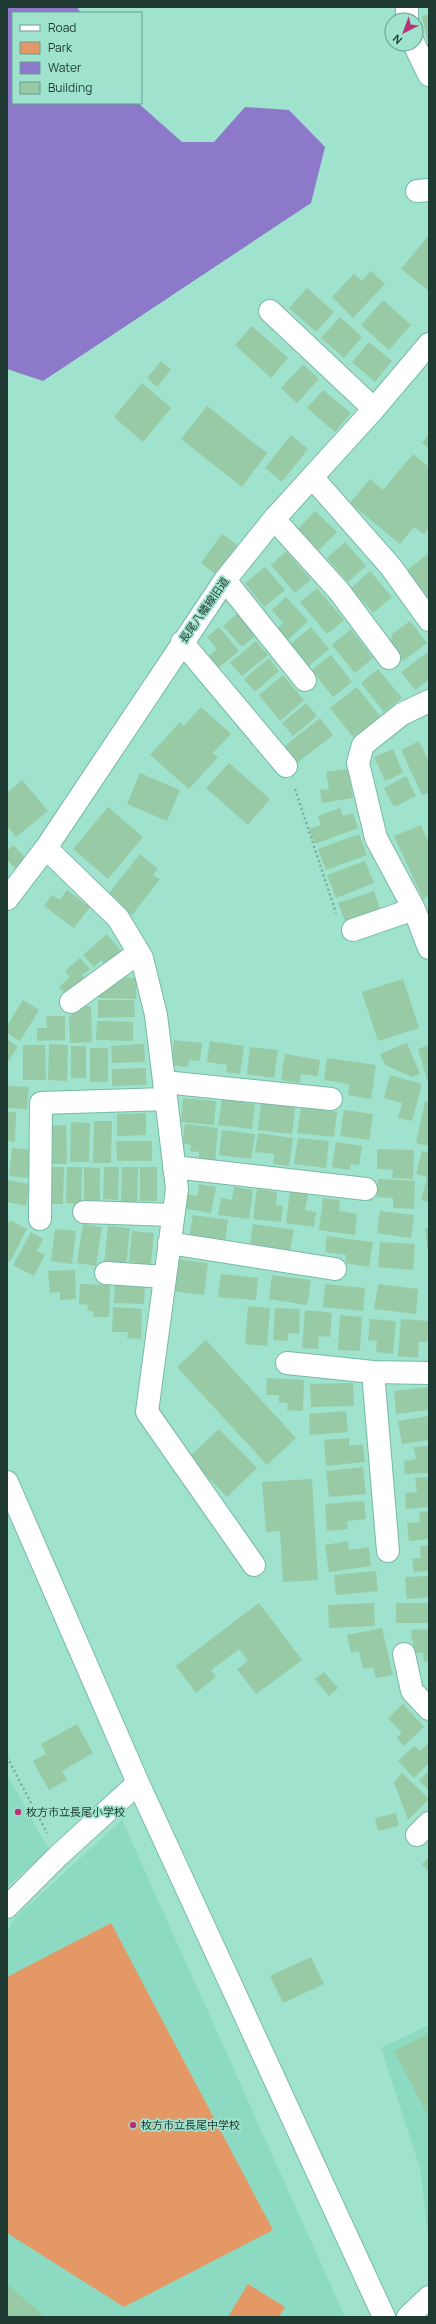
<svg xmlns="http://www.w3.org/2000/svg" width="436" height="2324" font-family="Manrope,'Noto Sans JP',sans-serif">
	<rect width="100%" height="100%" fill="#9fe2cd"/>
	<path fill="#8ddac2" d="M7,1774L49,1850L7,1887Z
		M122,1820L345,2317H7V1932L14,1919Z
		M429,2025V2243L420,2168L381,2048Z"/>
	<path fill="#e49866" d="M111,1923L273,2230L124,2307L7,2233V1977Z
		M248,2284L285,2307L279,2317H228Z"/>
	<path fill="#8c79ca" d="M7,7H77L81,13H13V103H138L182,142H214L245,107L289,110L325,147L311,203L43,381L7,369Z"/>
	<path fill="#98caa6" d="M429,14V43H428L422,16Z
		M429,235V291L401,269Z
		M371,271L385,284L353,318L332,297L354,274L362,281Z
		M307,288L334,312L316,332L289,308Z
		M383,300L411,325L389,350L361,325Z
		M340,317L362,337L344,358L321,338Z
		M252,326L288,358L271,378L235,345Z
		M369,342L392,361L375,382L352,362Z
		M161,361L171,370L157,387L147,378Z
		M303,364L319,379L297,403L281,388Z
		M142,383L171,408L143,442L114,417Z
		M323,390L351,413L335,432L307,408Z
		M207,406L267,453L242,487L181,439Z
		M429,434V449L422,443Z
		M291,435L308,449L282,482L265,468Z
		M413,454L429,467V528L424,534L414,527L400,544L350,503L370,479L383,490Z
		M315,511L337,532L319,550L298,529Z
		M222,534L239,546L218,576L201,563Z
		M345,542L366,566L348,582L327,558Z
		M286,551L311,580L295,593L271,565Z
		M428,554L429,556V599L407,570Z
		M265,567L285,590L264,607L245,583Z
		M370,571L392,597L373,613L351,588Z
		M317,588L344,620L327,634L300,602Z
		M286,597L308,621L288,640L278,628L283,623L272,610Z
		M238,613L256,635L242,647L223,626Z
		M410,621L427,643L403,661L391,644L392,634Z
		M219,627L239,651L217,669L207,658L217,649L207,637Z
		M311,627L329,649L309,666L291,644Z
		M351,629L373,658L355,673L332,645Z
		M256,641L268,655L242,676L230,663Z
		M428,652L429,679L415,690L401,672Z
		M331,655L352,682L333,697L312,670Z
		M269,658L279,671L255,692L244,679Z
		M378,669L402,698L384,712L361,683Z
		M283,675L304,700L280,721L259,695Z
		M357,687L380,716L353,737L330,708Z
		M306,703L317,716L293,736L282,723Z
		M201,707L231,734L213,753L218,757L189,789L150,755L180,722L184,726Z
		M320,718L333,735L297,763L284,747Z
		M419,741L429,762V792L422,795L401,750Z
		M393,749L403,773L385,781L374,757Z
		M229,763L270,799L248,825L206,788Z
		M348,769L353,798L322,803L320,790L329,789L326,772Z
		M140,773L180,790L167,821L127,804Z
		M406,776L416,796L394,807L384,788Z
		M22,780L48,811L16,837L7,826V793Z
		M108,807L143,837L108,879L73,849Z
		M340,808L343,816L353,813L358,828L315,844L309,829L321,825L318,816Z
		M421,825L429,844V896L423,899L394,836Z
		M359,834L367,855L326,870L318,849Z
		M13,845L29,861L19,872L7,860V851Z
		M140,854L158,869L153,875L160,879L132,915L107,896Z
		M365,861L374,883L336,898L327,875Z
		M67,890L90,907L74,928L44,906L52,895L60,900Z
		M374,891L380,909L345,921L338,903Z
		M107,934L122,952L106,966L101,960L94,967L83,955Z
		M80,958L90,969L82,975L85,980L66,995L59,987L70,977L65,971Z
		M119,977L137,978L136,999L99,998V989H109V982L119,983Z
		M403,979L419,1028L378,1041L362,992Z
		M23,1000L39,1010L20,1041L7,1033V1026Z
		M98,1000H134L135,1017L98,1018Z
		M78,1006H91L92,1042L70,1043L69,1018Z
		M46,1016H65V1040L37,1041V1028H47Z
		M97,1021L133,1022V1041L96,1040Z
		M7,1039L18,1047L7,1063Z
		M174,1040L202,1043L200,1061L189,1060L188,1067L171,1065Z
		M210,1041L244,1046L240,1074L226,1072L227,1065L207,1062Z
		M407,1043L420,1074L412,1077L385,1065L380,1054Z
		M49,1044L68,1045L67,1081L48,1080Z
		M144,1044L145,1062L112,1063L111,1046Z
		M23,1045H45L46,1080H23Z
		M429,1045V1086L418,1049Z
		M71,1046H86V1078H71Z
		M250,1047L278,1050L274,1078L247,1074Z
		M90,1048H108V1082H90Z
		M285,1054L320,1060L318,1076L301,1074L300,1083L281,1080Z
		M327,1058L376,1065L371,1099L348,1095L349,1084L324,1080Z
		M146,1068V1085L112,1086V1069Z
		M390,1075L422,1084L412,1121L398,1118L402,1103L384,1098Z
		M7,1086L29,1087L27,1109L7,1108Z
		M183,1098L216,1101L214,1125L181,1122Z
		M222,1099L255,1104L252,1129L218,1125Z
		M425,1101L429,1102V1146L416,1143Z
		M261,1103L295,1107L292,1134L258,1130Z
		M301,1107L337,1112L334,1137L297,1133Z
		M344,1110L373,1114L369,1140L340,1136Z
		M7,1112H16L15,1142L7,1141Z
		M146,1113V1135L117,1136V1114Z
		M94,1121H112L111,1163H93Z
		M71,1122L90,1123L89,1162H70Z
		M185,1124L218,1128L215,1161L199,1159V1152L190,1151L191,1145L183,1143Z
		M66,1125L67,1164H50V1126Z
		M222,1130L255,1134L251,1159L219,1155Z
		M258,1133L293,1138L289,1166L273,1164L274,1154L255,1152Z
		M298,1138L329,1141L326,1168L294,1164Z
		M116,1141H152V1161H117Z
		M336,1142L362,1146L359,1165L351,1164L350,1170L332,1167Z
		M12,1148L32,1150L30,1178L9,1176Z
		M377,1149L414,1150L413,1179L392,1178L393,1170L377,1169Z
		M422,1151L429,1153V1202L421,1200L427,1177L416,1174Z
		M48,1167H64L63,1204H48Z
		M67,1167H82L81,1204L66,1203Z
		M84,1167L100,1168V1201H84Z
		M104,1167H119L118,1200L103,1199Z
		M122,1167H138L137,1203L121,1202Z
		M140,1167H157V1201H140Z
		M378,1179L415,1181L414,1209L393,1208V1198L377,1197Z
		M7,1180L30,1184L26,1206L7,1202Z
		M199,1184L216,1187L211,1213L183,1208L185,1194L198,1196Z
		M234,1187L253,1190L249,1219L218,1215L221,1198L232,1200Z
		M257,1189L277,1192L276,1205L283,1206L281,1222L253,1219Z
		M290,1191L308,1194L305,1210L316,1212L314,1227L286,1223Z
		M323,1198L340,1200L339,1211L357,1214L355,1235L319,1230Z
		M380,1211L414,1215L411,1238L377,1233Z
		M193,1215L228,1220L225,1242L189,1237Z
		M10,1220L27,1229L10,1262L7,1261V1226Z
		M83,1224L102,1227L96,1266L77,1263Z
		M253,1224L294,1230L290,1251L250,1245Z
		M108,1226L130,1228L126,1267L104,1264Z
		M425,1228H429V1253H428Z
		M55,1229L76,1231L72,1264L51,1261Z
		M132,1231L154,1233L151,1265L129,1262Z
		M31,1232L43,1239L37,1251L45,1255L34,1276L13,1265Z
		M327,1236L373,1242L369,1267L345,1263L346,1255L325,1252Z
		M380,1242L415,1244L413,1270L378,1267Z
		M176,1259L208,1263L204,1295L172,1291Z
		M75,1270L76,1299L60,1300V1292L50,1293L48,1271Z
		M221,1274L258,1278L256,1300L218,1297Z
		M272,1275L311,1280L307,1305L269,1299Z
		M115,1283L145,1285L144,1304L114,1303Z
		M80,1284L110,1285L109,1317H93L94,1312L87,1310L88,1305L79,1304Z
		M325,1284L365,1288L363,1311L323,1307Z
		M378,1284L418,1289L416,1314L374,1309Z
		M248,1306L270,1308L267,1346L245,1344Z
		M113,1307L142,1309L141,1339L127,1338L128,1332H112Z
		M275,1308L300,1309L299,1334L288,1333V1341L273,1340Z
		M305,1310L332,1313L330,1337L319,1336L318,1349L302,1348Z
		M340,1315L362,1317L360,1351L338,1350Z
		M370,1319L396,1321L393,1354L376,1352L377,1341L368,1340Z
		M401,1319L429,1321L427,1342H419L418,1358L398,1356Z
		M206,1340L296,1438L267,1465L177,1367Z
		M267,1378L304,1380L303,1411L287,1410L288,1403L279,1402V1395H266Z
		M353,1383L354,1406L311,1407L310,1384Z
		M429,1387V1410L396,1414L394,1391Z
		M346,1411L348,1432L310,1435L309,1414Z
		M429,1416V1440L402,1444L398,1421Z
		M219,1429L257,1468L227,1497L189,1457Z
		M349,1438V1446L363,1444L365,1462L326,1466L324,1440Z
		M429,1446V1473L405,1474L404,1461L416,1459L414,1447Z
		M363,1467L366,1494L329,1497L326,1471Z
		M429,1477V1507L406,1509L405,1493L417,1492L415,1478Z
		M312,1479L318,1580L283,1582L280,1531L266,1532L262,1482Z
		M364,1501L366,1519L347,1521L348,1529L327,1531L325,1504Z
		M429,1511V1539L409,1541L407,1523L420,1522L419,1512Z
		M348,1541L349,1550L369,1547L371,1566L329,1572L325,1545Z
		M429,1545V1571L414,1572L412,1559L421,1558L420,1546Z
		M376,1571L378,1591L336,1595L334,1575Z
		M429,1576V1597L407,1599L405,1577Z
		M259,1603L302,1660L256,1694L237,1669L248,1661L239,1649L211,1670L216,1677L196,1693L176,1666Z
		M374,1603L375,1626L329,1628L328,1605Z
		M396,1603H429V1623H396Z
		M382,1628L393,1675L376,1678L373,1667L363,1669L359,1651L351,1653L347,1635Z
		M429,1629V1661L424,1662L423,1653H414L411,1630Z
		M324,1672L338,1688L329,1696L315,1679Z
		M403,1704L424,1727L404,1746L397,1738L402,1733L388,1718Z
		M77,1724L93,1753L62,1771L67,1780L49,1790L33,1761L46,1754L41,1744Z
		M429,1742V1763L414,1778L398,1761L414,1746L420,1751Z
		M429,1770V1790L419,1781Z
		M402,1773L429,1799L408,1820L394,1782Z
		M396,1813L399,1826L378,1831L375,1818Z
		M429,1857V1872L422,1864Z
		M311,1957L324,1984L283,2003L270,1976Z
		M429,2033V2118L394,2051Z
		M7,2284L45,2317H7Z"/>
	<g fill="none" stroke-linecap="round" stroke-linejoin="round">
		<defs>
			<path id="minor" d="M407,7V20
				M414,44L429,75
				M417,191L429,190
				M270,311L374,409
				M312,477L391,567L429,620
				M274,519L339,591L389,658
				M225,580L305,680
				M182,642L286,766
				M429,701L402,714L363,745L358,763L376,838L414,909L429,948
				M46,848L118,918L142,958L156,1015L177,1189L147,1412L254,1565
				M7,899L46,848L225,580L274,519L374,409L429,344
				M353,930L414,909
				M71,1002L138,953
				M164,1082L331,1099
				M174,1167L366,1189
				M84,1212L173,1215
				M40,1219L41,1103L166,1099
				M169,1243L335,1269
				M106,1273L165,1277
				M287,1363L373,1372L429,1373
				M373,1372L388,1551
				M7,1482L138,1783L384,2317
				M404,1654L412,1691L429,1709
				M417,1835L429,1823
				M7,1907L59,1855L138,1783
				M408,2317L429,2297"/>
		</defs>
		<use href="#minor" stroke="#77b9a5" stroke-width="24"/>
		<path stroke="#77ae9d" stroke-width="2.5" stroke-dasharray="2 3" stroke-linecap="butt" d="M295,789L336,913
			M7,1757L47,1833"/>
		<use href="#minor" stroke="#fff" stroke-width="22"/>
	</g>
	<g fill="#b73277" stroke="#9fe2cd" stroke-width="1.5">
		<circle cx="18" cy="1812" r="4"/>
		<circle cx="133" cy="2125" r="4"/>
	</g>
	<g text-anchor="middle" stroke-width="3.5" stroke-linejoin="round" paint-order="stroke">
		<g font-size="11" fill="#1e3a32" stroke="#9fe2cd">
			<text transform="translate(204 610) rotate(-55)" y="4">長尾八幡線旧道</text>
		</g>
		<g font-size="11" fill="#1e3a32" stroke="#9fe2cd" text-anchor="start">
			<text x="26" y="1816">枚方市立長尾小学校</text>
			<text x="141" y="2129">枚方市立長尾中学校</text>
		</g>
	</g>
	<rect width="436" height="2324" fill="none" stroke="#1e3a32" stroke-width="16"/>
	<rect x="12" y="12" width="130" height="92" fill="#9fe2cd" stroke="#6b9f8f"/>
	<rect x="20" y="25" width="20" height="6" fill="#ffffff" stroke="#6b9f8f"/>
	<text x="48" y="32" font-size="12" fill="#1e3a32">Road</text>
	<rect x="20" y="42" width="20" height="12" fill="#e49866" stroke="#6b9f8f"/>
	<text x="48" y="52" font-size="12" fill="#1e3a32">Park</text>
	<rect x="20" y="62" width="20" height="12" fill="#8c79ca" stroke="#6b9f8f"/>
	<text x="48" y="72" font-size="12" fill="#1e3a32">Water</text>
	<rect x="20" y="82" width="20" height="12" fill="#98caa6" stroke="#6b9f8f"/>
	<text x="48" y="92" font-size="12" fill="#1e3a32">Building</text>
	<g transform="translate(404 32) rotate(222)"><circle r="19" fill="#9fe2cd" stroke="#6b9f8f"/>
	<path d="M0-3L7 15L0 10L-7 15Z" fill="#b73277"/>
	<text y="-6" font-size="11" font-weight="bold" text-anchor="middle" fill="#1e3a32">N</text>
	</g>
</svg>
